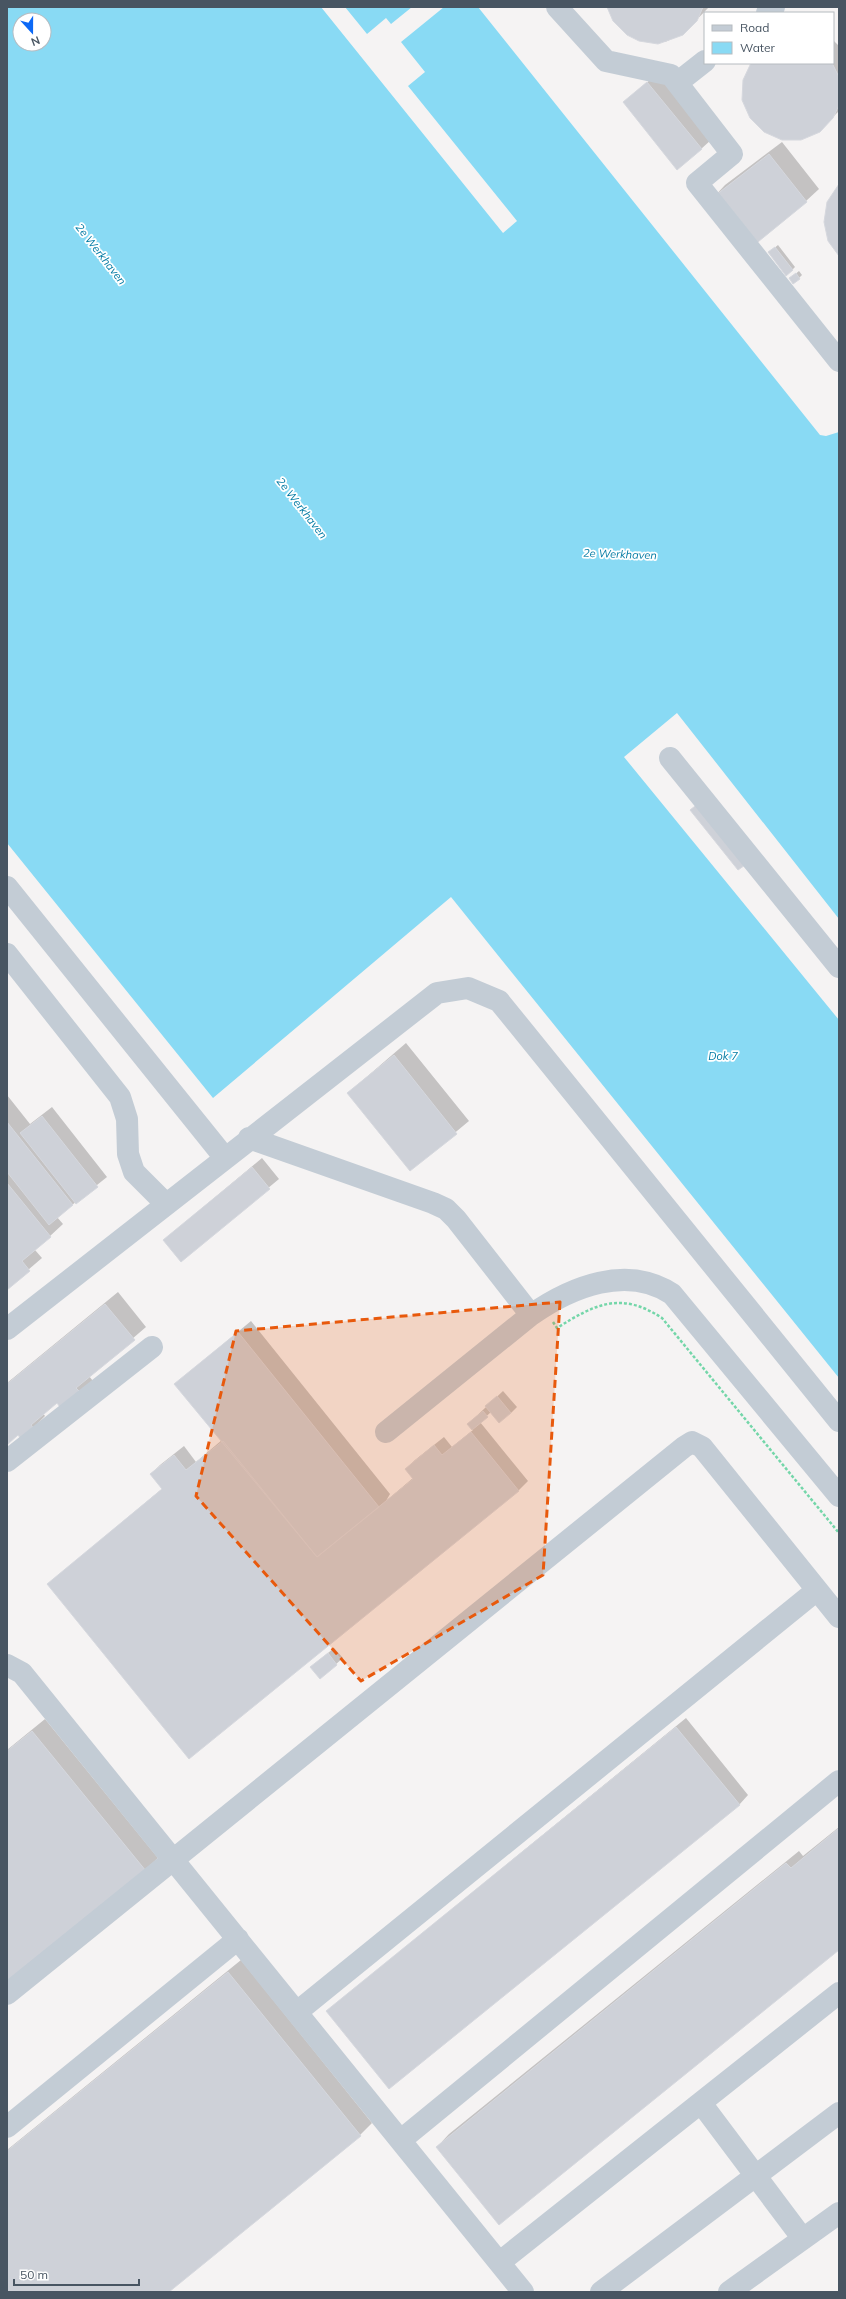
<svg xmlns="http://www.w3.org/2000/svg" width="846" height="2299" font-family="Mulish,sans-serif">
	<rect width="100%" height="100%" fill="#f5f3f3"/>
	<path fill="#89daf4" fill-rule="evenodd" d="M7,7H478L820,435L826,436L839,432V919L677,713L624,757L839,1020V1378L451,897L213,1098L7,843ZM20,20H44V44H20Z"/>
	<path fill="#f5f3f3" d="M321,7H345L367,34L386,18L391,24L412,7H444L401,42L425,72L408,86L517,221L503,233Z"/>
	<path fill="#0003" d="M609,7H709L683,34L665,42H645Z
		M833,40L839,46V111L819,131L752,63H833Z
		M657,74L711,140L701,149L624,102Z
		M782,142L819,189L806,201L713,198L725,185Z
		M778,245L795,267L792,270L772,250Z
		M799,271L802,275L794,283L793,276Z
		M406,1043L469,1121L410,1170L348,1093Z
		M7,1095L30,1124L52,1107L107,1177L57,1217L63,1224L35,1250L42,1258L7,1288Z
		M262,1158L279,1179L181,1260L164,1240Z
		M118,1292L146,1327L89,1376L93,1381L63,1408L57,1402L43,1413L45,1416L33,1428L18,1434L8,1442L7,1383Z
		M251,1321L390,1494L386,1501L413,1478L406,1469L415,1460L444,1437L452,1447L473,1430L468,1424L503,1391L517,1407L511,1413L491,1412L480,1422L528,1481L518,1491L48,1584L163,1488L151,1474L160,1465L184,1446L196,1462L222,1440L175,1384Z
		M334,1648L343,1658L320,1678L317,1662Z
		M686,1718L748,1795L739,1805L327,2011Z
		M45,1719L158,1858L145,1870L7,1982V1750Z
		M839,1827V1948L437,2147L449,2134L799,1851L803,1856Z
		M241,1960L372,2123L360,2135L167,2292H7V2150Z"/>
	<path fill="#ced1d8" stroke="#d6d8de" d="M607,7H703L697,21L683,35L658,44L639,41L627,35L613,21Z
		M751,63H832L839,77V105L833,118L820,132L801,140H782L764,132L750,118L742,100L743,80Z
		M647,82L702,149L677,170L623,102Z
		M769,154L807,202L753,246L712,198Z
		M839,184V256L828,241L824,222L827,202Z
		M775,247L793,270L786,276L768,252Z
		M796,273L800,279L793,284L789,278Z
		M699,803L748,863L738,870L690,810Z
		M394,1055L457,1134L410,1171L347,1093Z
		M42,1116L98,1187L76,1204L20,1133Z
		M7,1122L73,1205L49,1225L7,1172Z
		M252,1167L270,1189L181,1262L163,1240Z
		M7,1183L51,1237L22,1261L30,1271L7,1290Z
		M105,1304L135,1340L76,1388L82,1394L62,1410L57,1403L31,1425L34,1429L21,1439L18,1435L8,1444L7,1384Z
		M238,1332L379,1507L317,1557L174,1384Z
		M497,1396L511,1413L499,1423L485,1406Z
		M483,1411L488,1417L472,1430L467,1424Z
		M471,1432L519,1491L189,1759L47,1584L162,1489L150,1474L174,1455L186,1470L223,1441L317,1557L413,1479L405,1469L434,1445L442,1455Z
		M328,1653L337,1665L320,1679L310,1667Z
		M676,1727L740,1805L389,2089L326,2011Z
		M32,1731L146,1871L7,1984V1751Z
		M839,1828V1950L499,2225L436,2147L786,1863L791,1868Z
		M228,1972L361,2136L169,2292H7V2151Z"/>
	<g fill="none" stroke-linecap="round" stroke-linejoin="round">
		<path stroke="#74d6a9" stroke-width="2.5" stroke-dasharray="3 2" stroke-linecap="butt" d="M553,1322L557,1328C595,1304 621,1291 662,1318L839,1533"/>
		<path stroke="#c3ccd5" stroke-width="22" d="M557,7L606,61L671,75L732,154L697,183L839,361
			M767,13L774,7
			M677,83L705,61
			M670,758L839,967
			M7,887L225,1158
			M7,954L120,1097L127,1119L128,1154L134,1172L166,1204
			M249,1138L433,1203L446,1209L456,1219L531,1315C571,1287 627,1264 672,1294L839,1496
			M7,1329L437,993L468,988L499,1001L839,1421
			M386,1432L531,1315
			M7,1461L152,1347
			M7,1665L22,1673L523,2292
			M7,1994L684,1447L692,1442L702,1447L839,1617
			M297,2012L817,1590
			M701,2103L803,2239
			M7,2127L238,1939
			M401,2140L839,1781
			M500,2262L839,1993
			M601,2292L839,2113
			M729,2292L839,2213"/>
	</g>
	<path fill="#e8590c" fill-opacity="0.2" stroke="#e8590c" stroke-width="3" stroke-dasharray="8 5" stroke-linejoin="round" d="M560,1302L543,1575L361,1681L196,1496L236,1331Z"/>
	<g text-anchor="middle" stroke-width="3.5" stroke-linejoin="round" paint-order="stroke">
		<g font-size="11" font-style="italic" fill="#037ba4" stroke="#fff">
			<text transform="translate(101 254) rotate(52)" y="4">2e Werkhaven</text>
			<text transform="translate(302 508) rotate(52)" y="4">2e Werkhaven</text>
			<text transform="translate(620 554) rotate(2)" y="4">2e Werkhaven</text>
			<text x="723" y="1060">Dok 7</text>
		</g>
	</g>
	<rect width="846" height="2299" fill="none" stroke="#485562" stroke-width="16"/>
	<rect x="704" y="12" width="130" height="52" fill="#ffffff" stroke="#b6bbc0"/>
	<rect x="712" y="25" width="20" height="6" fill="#c3ccd5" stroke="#b6bbc0"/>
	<text x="740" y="32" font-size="12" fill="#485562">Road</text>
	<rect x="712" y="42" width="20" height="12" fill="#89daf4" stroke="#b6bbc0"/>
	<text x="740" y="52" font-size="12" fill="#485562">Water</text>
	<g transform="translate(32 32) rotate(159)"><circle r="19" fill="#ffffff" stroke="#b6bbc0"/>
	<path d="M0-3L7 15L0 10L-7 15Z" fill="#0c69f6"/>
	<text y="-6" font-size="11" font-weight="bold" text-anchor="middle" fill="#485562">N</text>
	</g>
	<path d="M14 2279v6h125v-6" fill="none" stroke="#485562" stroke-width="2"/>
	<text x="20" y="2279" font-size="12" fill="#485562" stroke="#ffffff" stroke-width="3" paint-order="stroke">50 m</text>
</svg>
